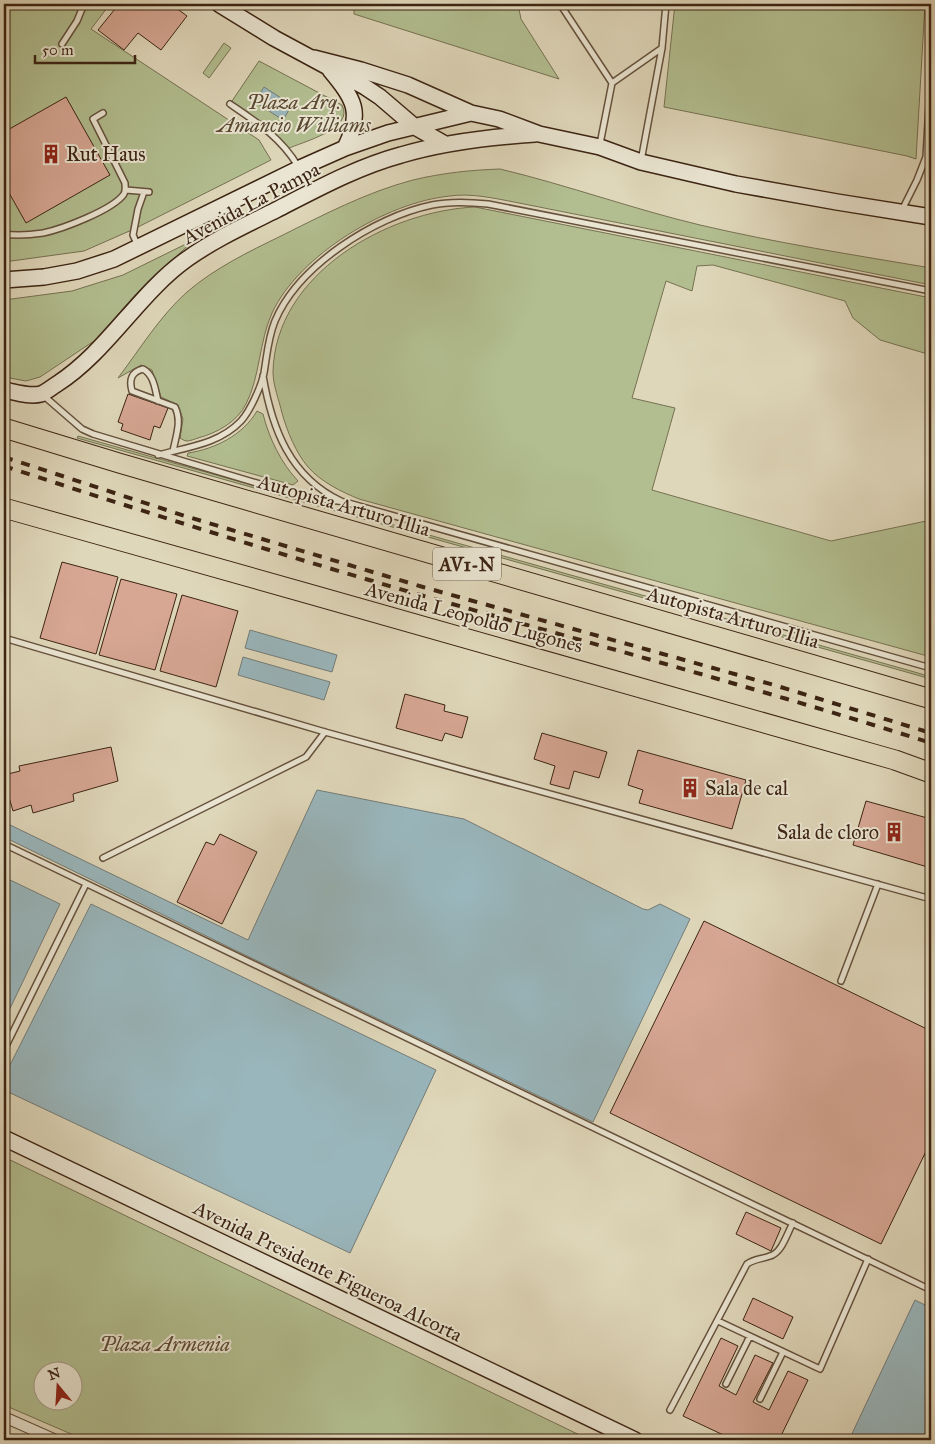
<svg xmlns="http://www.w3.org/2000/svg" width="935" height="1444" font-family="'IM FELL Great Primer',serif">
	<rect width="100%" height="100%" fill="#dfd7ba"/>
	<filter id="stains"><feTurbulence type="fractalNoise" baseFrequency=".004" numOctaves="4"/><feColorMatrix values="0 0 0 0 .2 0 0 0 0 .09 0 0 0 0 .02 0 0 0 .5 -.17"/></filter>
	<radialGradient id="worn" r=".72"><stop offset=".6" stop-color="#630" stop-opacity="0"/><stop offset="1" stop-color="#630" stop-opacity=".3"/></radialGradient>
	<path fill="#b2be90" stroke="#777152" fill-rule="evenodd" d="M4,4H110L91,29L259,140L271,160L134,229L84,251L4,262Z
		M354,4H518L521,19L559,79L354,14Z
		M675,4H925L916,159L907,156L664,107Z
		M224,43L231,48L209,78L203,73Z
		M259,61L342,105C355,129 302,142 287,149L230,104Z
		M500,169C567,185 633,209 700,225C777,243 854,255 931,268V285L514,202C493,198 471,193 450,196C387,202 299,255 272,313C259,342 260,377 246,404C237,422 217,433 198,438C195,439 190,441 187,441C184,441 182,439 180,438L183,419L178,405L161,397L152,370L141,365L118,378C140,349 160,316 187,292C215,268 248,252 281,236C323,215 367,192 413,180C442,173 471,170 500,169Z
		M475,207L931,298V355L880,340L853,318L845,301L713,265L697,266L692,291L666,281L632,398L675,408L652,490L831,541L931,520V657L359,499C342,492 321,482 308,467C296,453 287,431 282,413C279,400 273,385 273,372C275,274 387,211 475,207Z
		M194,240L138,292L94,341L40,377L26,381L4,377V300L72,291L123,275Z
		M257,411L263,414C269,438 281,463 298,481L293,485L187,456L188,453C215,449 243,435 257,411Z
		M78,436L918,673L931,677V679L77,438Z
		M4,1157L590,1440H85L4,1405ZM42,1372H72V1402H42Z"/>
	<path fill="#99b6bc" stroke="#747c78" d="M264,87L292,105L283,120L255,102Z
		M250,630L337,655L332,672L245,648Z
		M243,657L330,682L324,700L238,675Z
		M317,790L464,819L643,909L648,910L660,904L690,919L593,1122L241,953L4,837V822L248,940Z
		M4,877L60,904L4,1021Z
		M91,904L436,1070L350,1253L4,1090V1077Z
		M915,1300L931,1308V1440H849Z"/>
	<path fill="#d7a794" stroke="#3c2413" d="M119,4H171L187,16L161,50L138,33L124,50L98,30Z
		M66,97L110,175L26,223L4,184V132Z
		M128,394L168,408L160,428L154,426L150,440L121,430L123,424L118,422Z
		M62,562L118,577L96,654L40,638Z
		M121,579L177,594L155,670L99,655Z
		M182,595L238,611L216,687L160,671Z
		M405,694L445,705L444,711L468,717L462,738L445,733L442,741L396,728Z
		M542,733L607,752L599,778L574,771L569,789L550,784L555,766L534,759Z
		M111,747L118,781L73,794L74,801L33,813L31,805L13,811L4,780V775L20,771L19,766Z
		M638,750L746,780L732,829L639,803L643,790L628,785Z
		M866,801L931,819V868L853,845Z
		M220,834L257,852L222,924L177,902L206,842L214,845Z
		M704,921L931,1031V1141L881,1244L610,1113Z
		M746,1212L781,1228L771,1251L736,1234Z
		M753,1298L793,1317L783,1339L743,1320Z
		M721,1338L738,1346L719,1386L736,1395L755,1355L773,1363L753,1402L769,1410L788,1371L808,1380L779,1440H734L683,1416Z"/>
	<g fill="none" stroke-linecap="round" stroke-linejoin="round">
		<defs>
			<path id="lane" d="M560,4L612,83L600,144
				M62,44L77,21L84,4
				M612,83L662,48
				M230,104C258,123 280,137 298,166
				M641,161L662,48L666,4
				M126,190L149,192
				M902,210L917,180L926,157L931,71
				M4,234C16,236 30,235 43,233C62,229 113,210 124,194C126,190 125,187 125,183L93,119L103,113
				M138,246L133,235L138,209L144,192
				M263,376C272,429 290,477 341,501
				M44,396L82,429L93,434L300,496L345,502L931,668
				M158,401C155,389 154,375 143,369C131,372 129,380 132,391L175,407C182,421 176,436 173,451
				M158,455C188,447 219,444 241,421C250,411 261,387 264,373C267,355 268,338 275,321C298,266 374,217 432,205C450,201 469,202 488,204L931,291
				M4,638L325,732L931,899
				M4,844L931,1290
				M103,858L306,757L325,732
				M841,981L878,884
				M4,1050L86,884
				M718,1321L820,1369L868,1259
				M726,1384L750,1336
				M760,1399L783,1352
				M670,1410L747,1264C754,1259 762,1259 770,1256C782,1253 787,1233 793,1223"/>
			<path id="street" d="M4,1417L56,1440"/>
			<path id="secondary" d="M219,4L274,38L365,87L380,97L415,127L445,144
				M314,58L361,70L408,85L471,113L499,119L539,134L600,147L641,162L736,184L837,202L931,217
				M330,70C354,99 363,112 345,148
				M4,280L44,277L77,271L114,259L300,168L345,148L388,133L471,113
				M4,390C15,392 29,397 41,394C46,392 52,387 57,384C108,351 138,294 187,259C215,239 246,225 276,210C317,189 357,167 401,155C444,142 489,137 535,134
				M4,1138L635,1440"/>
			<path id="highway" d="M4,428L119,463L931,699
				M4,508C301,592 598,674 895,760L931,773"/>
		</defs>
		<use href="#lane" stroke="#65513d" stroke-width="8"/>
		<use href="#street" stroke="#65513d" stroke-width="12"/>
		<use href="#secondary" stroke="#3c2413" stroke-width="18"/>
		<use href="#highway" stroke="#3c2413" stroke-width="21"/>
		<use href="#lane" stroke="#eae5d2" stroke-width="5"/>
		<use href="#street" stroke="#eae5d2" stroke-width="10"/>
		<use href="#secondary" stroke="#eae5d2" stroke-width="15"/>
		<use href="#highway" stroke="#dfd7ba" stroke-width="19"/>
		<path stroke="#3c2413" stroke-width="4" stroke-dasharray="9 9" stroke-linecap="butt" d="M4,457L185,516L423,587L774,685L931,733
			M4,466C141,511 279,554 417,594C589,643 761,689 931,743"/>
	</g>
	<defs>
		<symbol id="building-bare" viewBox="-9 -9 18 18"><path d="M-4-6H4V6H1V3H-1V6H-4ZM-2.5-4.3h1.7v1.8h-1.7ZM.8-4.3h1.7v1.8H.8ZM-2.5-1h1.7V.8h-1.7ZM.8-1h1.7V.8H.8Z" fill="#8f2418" stroke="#eae5d2" stroke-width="2.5" paint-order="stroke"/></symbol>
	</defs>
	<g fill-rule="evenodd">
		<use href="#building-bare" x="37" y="140" width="28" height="28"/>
		<use href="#building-bare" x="676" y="774" width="28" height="28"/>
		<use href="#building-bare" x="880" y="818" width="28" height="28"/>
	</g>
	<g text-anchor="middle" stroke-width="4" stroke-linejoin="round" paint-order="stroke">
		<rect fill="#eae5d2" stroke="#705e4c" stroke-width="1" x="433" y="547.5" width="68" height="33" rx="4"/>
		<g font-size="19" font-weight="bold" fill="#3c2413">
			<text x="467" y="571">AV1-N</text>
		</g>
		<g font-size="20" font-style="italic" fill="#5a4a32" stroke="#eae5d2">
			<text x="294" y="109">Plaza Arq.<tspan x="294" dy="23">Amancio Williams</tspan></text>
			<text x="165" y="1351">Plaza Armenia</text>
		</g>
		<g font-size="20" fill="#3c2413" stroke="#eae5d2" text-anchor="start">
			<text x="66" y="161">Rut Haus</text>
			<text x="705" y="795">Sala de cal</text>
			<text x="879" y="839" text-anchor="end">Sala de cloro</text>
		</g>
		<g font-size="20" fill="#3c2413" stroke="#eae5d2">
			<text transform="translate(251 203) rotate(-28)" y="7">Avenida La Pampa</text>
			<text transform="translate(344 505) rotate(16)" y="7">Autopista Arturo Illia</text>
			<text transform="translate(474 617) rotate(15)" y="7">Avenida Leopoldo Lugones</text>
			<text transform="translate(733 617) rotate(16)" y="7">Autopista Arturo Illia</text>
			<text transform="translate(328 1271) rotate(26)" y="7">Avenida Presidente Figueroa Alcorta</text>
		</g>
	</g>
	<rect width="935" height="1444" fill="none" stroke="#dfd7ba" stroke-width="20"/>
	<rect x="5" y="5" width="925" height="1434" fill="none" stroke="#3c2413" stroke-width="2.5"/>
	<rect x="10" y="10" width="915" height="1424" fill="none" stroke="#3c2413"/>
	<g transform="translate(58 1386) rotate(342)"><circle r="24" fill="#eae5d2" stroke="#a49886"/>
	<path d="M0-4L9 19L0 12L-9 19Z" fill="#8f2418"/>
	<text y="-8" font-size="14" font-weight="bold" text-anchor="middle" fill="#3c2413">N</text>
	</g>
	<path d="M35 55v8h100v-8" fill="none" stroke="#3c2413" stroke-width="2.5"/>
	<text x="42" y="55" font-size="15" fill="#3c2413" stroke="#eae5d2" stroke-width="4" paint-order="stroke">50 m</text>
	<rect width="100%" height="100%" filter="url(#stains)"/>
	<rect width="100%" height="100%" fill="url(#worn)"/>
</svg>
